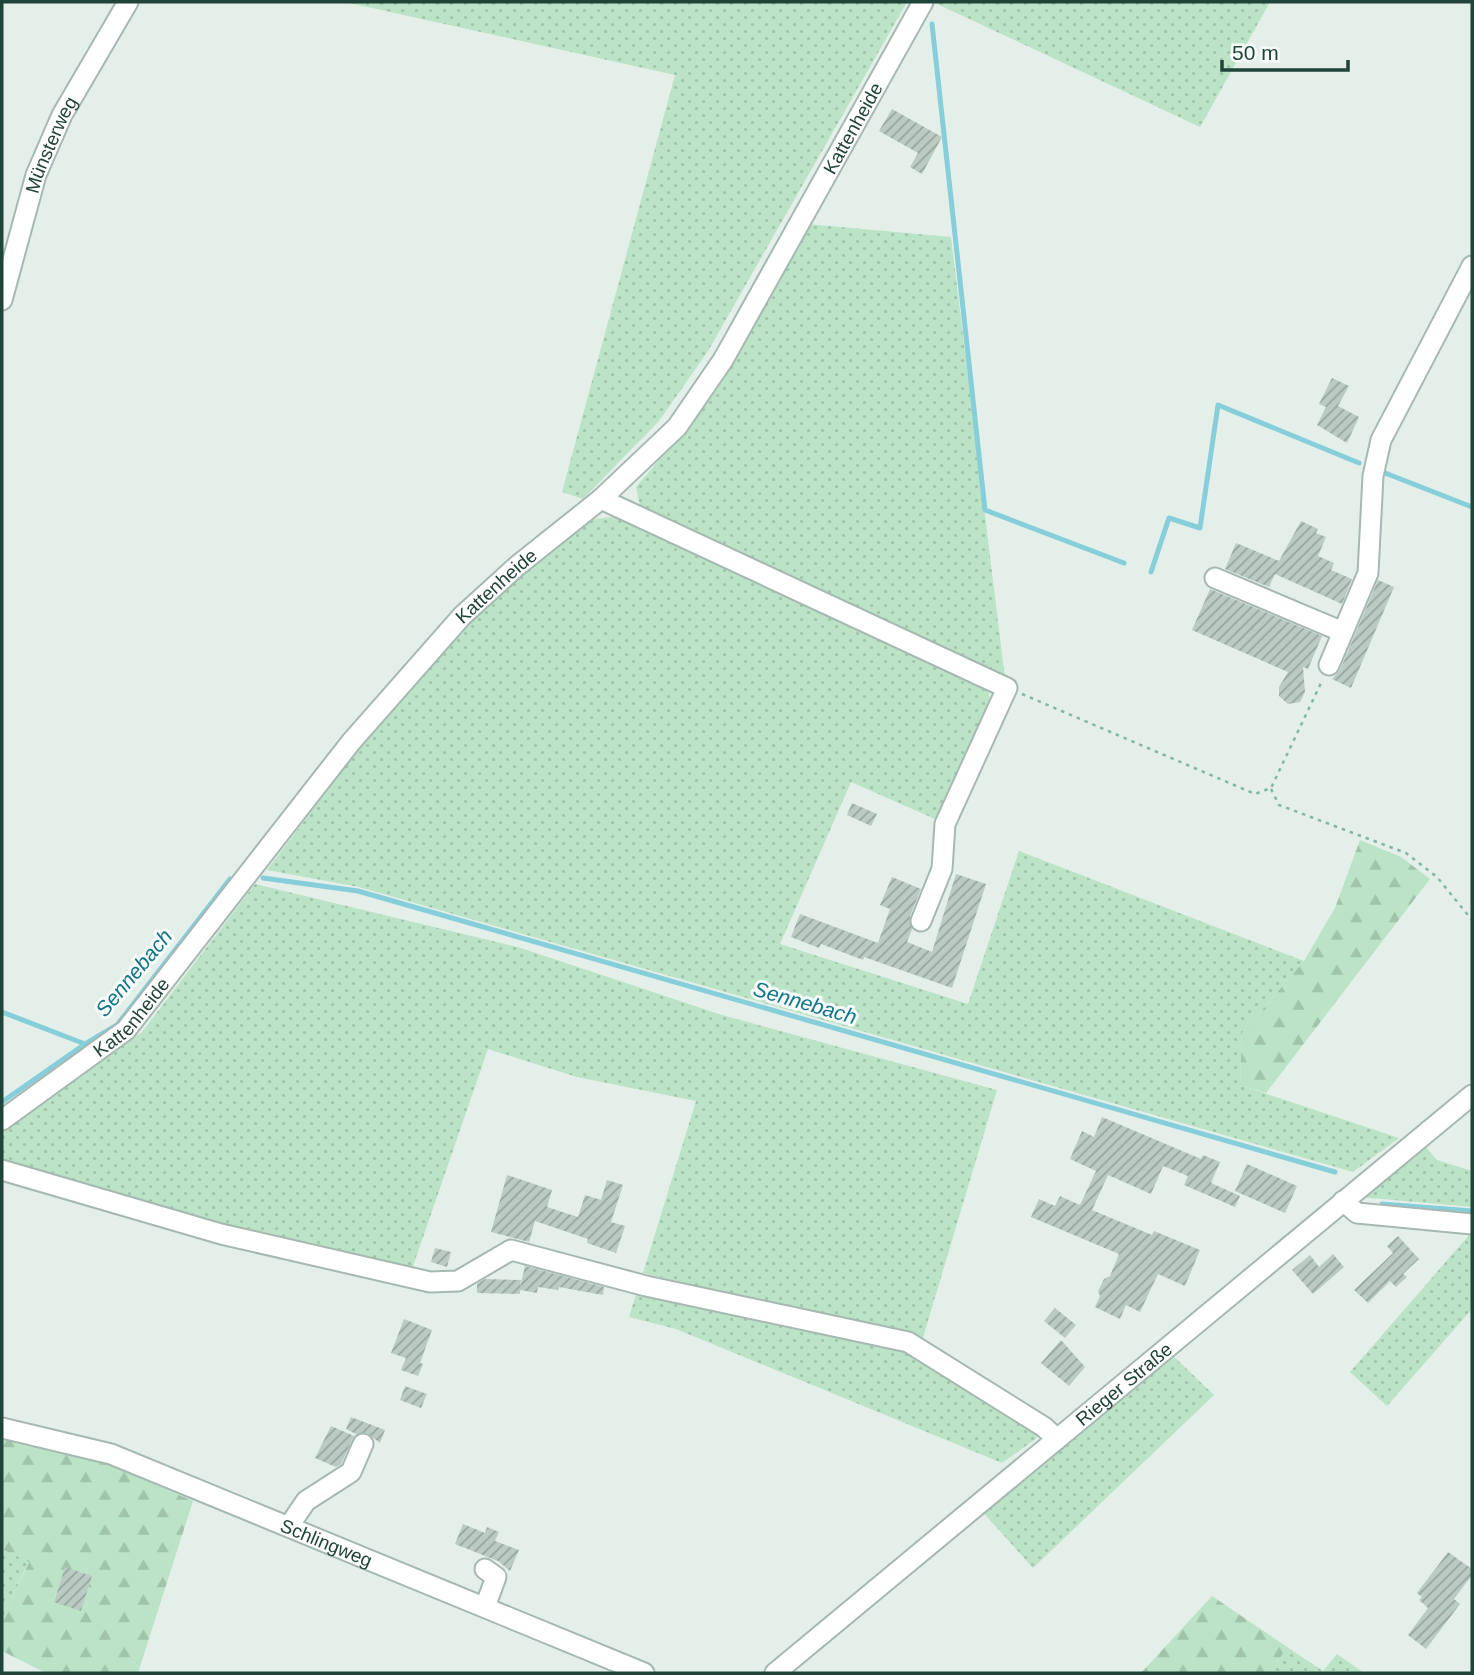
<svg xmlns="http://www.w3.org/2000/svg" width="1474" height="1675" font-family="Helvetica,sans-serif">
	<defs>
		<pattern id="grass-dots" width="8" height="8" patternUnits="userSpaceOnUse" patternTransform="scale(1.75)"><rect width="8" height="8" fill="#bbe3c5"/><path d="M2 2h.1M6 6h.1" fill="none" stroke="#a0c4aa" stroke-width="1.8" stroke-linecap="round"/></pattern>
		<pattern id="forest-firs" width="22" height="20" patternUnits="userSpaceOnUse" patternTransform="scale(1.75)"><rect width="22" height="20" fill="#bbe3c5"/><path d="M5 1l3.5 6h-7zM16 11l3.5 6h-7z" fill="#a0c4aa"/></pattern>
		<pattern id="building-hatch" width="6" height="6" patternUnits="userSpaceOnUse" patternTransform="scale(1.75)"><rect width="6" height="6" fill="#b9cbc3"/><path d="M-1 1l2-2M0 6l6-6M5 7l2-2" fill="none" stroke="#96a69f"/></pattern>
	</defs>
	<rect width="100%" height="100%" fill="#e4efea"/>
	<path fill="url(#grass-dots)" d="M345,2H907L708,351L659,421L583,499L562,492L675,75Z
		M933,2H1270L1200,127Z
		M807,224L951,237L1005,679L641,511L636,487L695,418Z
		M624,515L988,690L991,707L950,802L935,819L851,782L780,944L968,1004L1019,851L1304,961L1242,1033L1240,1085L1399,1138L1353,1172L359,887L267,870L378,724L469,623L523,573L590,520Z
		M255,884L521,948L722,1015L997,1090L921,1344L906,1335L643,1273L696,1101L577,1077L488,1049L411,1272L220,1227L2,1162V1133L142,1032Z
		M1423,1144L1437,1160L1472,1171V1207L1360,1197Z
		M1470,1234L1472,1235V1309L1387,1406L1350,1372Z
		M638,1288L907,1346L1037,1431V1438L1002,1463L676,1329L629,1317Z
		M1169,1352L1214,1395L1033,1568L980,1509Z
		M2,1549L29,1561L2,1619Z
		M1287,1647L1323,1671L1337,1654L1364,1673H1271Z"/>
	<path fill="url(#forest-firs)" fill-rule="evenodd" d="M1360,840L1401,857L1430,879L1266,1093L1240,1085L1242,1033L1304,961L1318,937L1335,908Z
		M2,1437L108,1464L193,1501L138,1673H46L2,1651V1619L29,1562L2,1549ZM65,1568L92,1576L81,1610L54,1601Z
		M1212,1596L1287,1647L1271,1673H1141Z"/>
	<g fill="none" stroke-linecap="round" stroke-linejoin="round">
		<path stroke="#86ceda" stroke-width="5" d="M932,24L985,510L1124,563
			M1380,471L1472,507
			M1151,572L1169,518L1200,528L1218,405L1359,463
			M263,878L358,891L1335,1172
			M2,1012L85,1044L117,1025L230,879
			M2,1102L85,1044
			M1382,1204L1472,1211"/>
	</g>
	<path fill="url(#building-hatch)" d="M892,109L942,137L922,174L910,167L918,153L879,131Z
		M1332,378L1349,386L1338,406L1359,417L1347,443L1317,425L1326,407L1319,404Z
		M1301,521L1318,529L1316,533L1326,537L1318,556L1334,563L1331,570L1352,579L1342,604L1275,574L1269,587L1225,569L1236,543L1279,561Z
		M1378,580L1394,587L1351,688L1332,679L1340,670Z
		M1210,589L1322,636L1308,669L1303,667L1305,692L1300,702L1288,704L1279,696V687L1288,672L1192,630Z
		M852,803L877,814L871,826L847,815Z
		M956,874L986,884L952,988L864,957L863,960L821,944L819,948L791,937L800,914L878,943L890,909L880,905L892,877L921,889L910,916L912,929L907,942L932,952Z
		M1102,1117L1201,1159L1203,1155L1220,1162L1211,1183L1240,1196L1235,1207L1184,1185L1188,1176L1163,1166L1151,1194L1108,1175L1092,1210L1152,1235L1154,1231L1200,1250L1185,1286L1158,1274L1140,1312L1126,1305L1120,1319L1095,1307L1100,1296L1098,1291L1104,1279L1110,1276L1119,1254L1031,1217L1039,1199L1055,1206L1060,1196L1080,1205L1096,1171L1070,1159L1082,1131L1094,1137Z
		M1247,1164L1297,1186L1285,1213L1235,1191Z
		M507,1175L552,1190L547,1207L578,1217L585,1195L601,1200L607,1180L623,1185L611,1222L625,1226L616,1253L587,1243L588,1239L535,1221L529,1242L491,1232Z
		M1398,1236L1419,1259L1403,1274L1407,1277L1396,1287L1390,1281L1368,1303L1354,1290L1393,1253L1387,1246Z
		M435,1248L451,1252L447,1267L431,1262Z
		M1333,1254L1344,1267L1313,1294L1292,1270L1310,1255L1319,1267Z
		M525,1266L604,1287L603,1295L559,1287L558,1290L538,1287L537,1293L520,1290V1294L477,1293V1284L485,1279L521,1280L520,1288Z
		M1055,1308L1076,1325L1065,1338L1044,1321Z
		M404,1319L432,1330L420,1363L423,1364L418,1376L401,1370L406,1358L391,1353Z
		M1061,1340L1085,1367L1069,1386L1041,1363Z
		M405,1386L427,1394L421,1408L400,1400Z
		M351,1417L385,1430L380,1443L367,1433L356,1434L346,1429Z
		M331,1426L354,1436L341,1464L336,1467L315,1458Z
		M463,1524L485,1533L487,1527L499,1532L495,1541L519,1550L510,1571L498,1561L455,1544Z
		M1448,1552L1472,1569V1575L1454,1599L1460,1604L1426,1649L1408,1635L1428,1608L1419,1600L1422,1597L1417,1593Z
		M65,1567L92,1576L81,1611L54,1602Z"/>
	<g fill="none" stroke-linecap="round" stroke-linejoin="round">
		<defs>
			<g id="minor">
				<path id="s1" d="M2,300L36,175L62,115L128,2"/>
				<path d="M601,499L1007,688L945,824L942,869L921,921"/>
				<path d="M1215,578L1343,632"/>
				<path d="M1329,665L1368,573L1373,476L1381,440L1472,266"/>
				<path id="s2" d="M2,1120L126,1030L351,742L462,616L517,566L601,499L677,427L723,360L923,2"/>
				<path d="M2,1170L221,1234L430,1282L458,1281L511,1250L646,1286L908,1342L1044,1427L1057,1439"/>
				<path d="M1343,1201L1357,1213L1472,1224"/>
				<path id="s3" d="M2,1428L111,1454L644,1673"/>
				<path d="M289,1526L306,1501L351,1472L363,1444"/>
				<path d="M485,1607L496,1577L485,1569"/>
				<path id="s4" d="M775,1673L1472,1095"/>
			</g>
		</defs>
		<use href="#minor" stroke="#a6b8b2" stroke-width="23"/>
		<path stroke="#81b7a5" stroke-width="2.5" stroke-dasharray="3.5 5" stroke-linecap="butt" d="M1022,694L1255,794L1271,788L1322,681
			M1271,789L1279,805L1406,853L1437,877L1472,920"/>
		<use href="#minor" stroke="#fff" stroke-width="19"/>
	</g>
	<g text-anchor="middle" stroke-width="6" stroke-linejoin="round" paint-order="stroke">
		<g font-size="19" fill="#21443a" stroke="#f5fbf8">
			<text dy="7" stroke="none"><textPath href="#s2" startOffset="1320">Kattenheide</textPath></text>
			<text dy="7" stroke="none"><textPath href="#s1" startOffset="163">Münsterweg</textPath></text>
			<text dy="7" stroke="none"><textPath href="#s2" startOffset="732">Kattenheide</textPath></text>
			<text dy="7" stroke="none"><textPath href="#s2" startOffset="166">Kattenheide</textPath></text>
			<text dy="7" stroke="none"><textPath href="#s4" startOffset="453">Rieger Straße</textPath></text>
			<text dy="7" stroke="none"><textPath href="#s3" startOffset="345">Schlingweg</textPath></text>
		</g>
		<g font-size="21" font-style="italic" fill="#127588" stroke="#f5fbf8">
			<text transform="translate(134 973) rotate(-50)" y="7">Sennebach</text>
			<text transform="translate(805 1003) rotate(16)" y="7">Sennebach</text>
		</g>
	</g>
	<rect width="1474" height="1675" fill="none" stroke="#21443a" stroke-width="7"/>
	<path d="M1222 60v10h126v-10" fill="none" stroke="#21443a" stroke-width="3.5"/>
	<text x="1232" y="60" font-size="21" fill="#21443a" stroke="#f5fbf8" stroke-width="5" paint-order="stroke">50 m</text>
</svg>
